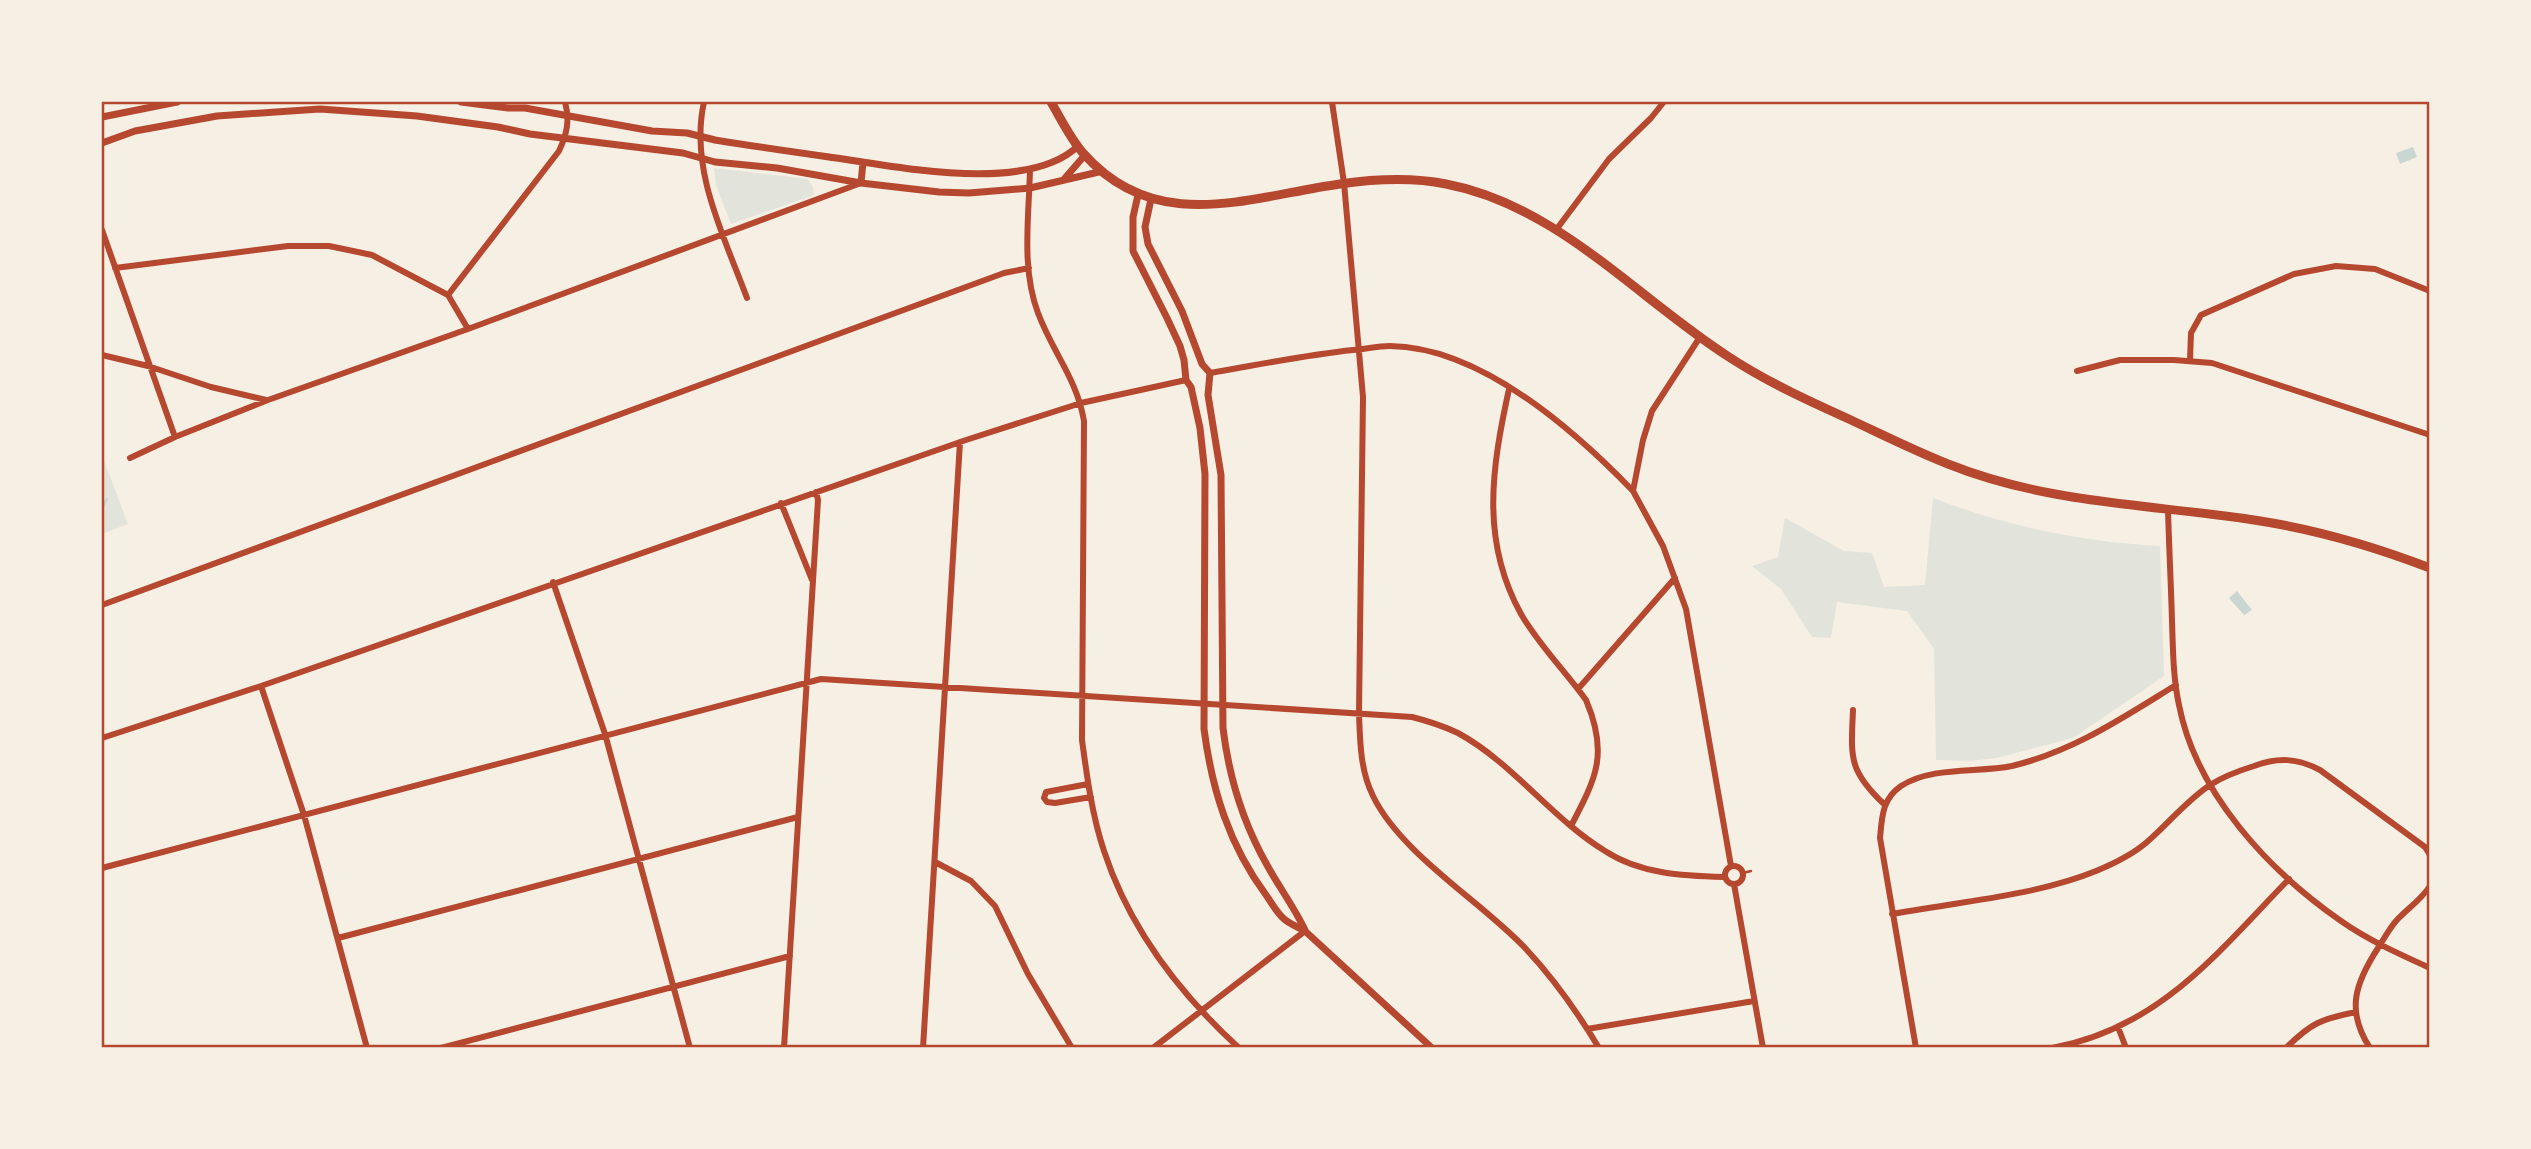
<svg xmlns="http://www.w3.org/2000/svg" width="2531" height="1149" font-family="Lato,sans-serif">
	<rect width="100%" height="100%" fill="#f6efe4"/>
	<path fill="#e2e4dc" d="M714,168L808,179L813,187L814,195L731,224L716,185Z
		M102,455L128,524L102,534Z
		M1933,498C2006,526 2081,542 2160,546L2164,676L2073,738L1996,758L1970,761L1936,760L1934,649L1907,611L1837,602L1831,638L1812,637L1781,589L1752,566L1778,557L1785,518L1844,551L1872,553L1884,587L1925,585Z"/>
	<path fill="#c9d6d2" d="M2413,147L2417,157L2400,164L2396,153Z
		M2237,591L2252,610L2244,615L2229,598Z"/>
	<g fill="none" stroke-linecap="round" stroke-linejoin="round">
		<path stroke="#c9d6d2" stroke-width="2.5" d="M102,507L107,499"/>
		<path stroke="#b5482f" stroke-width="2.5" d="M1743,873L1751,871"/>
		<path stroke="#b5482f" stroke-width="6" d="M704,102C689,169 724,236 747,298
			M1332,102L1344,183L1363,397L1359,713C1360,740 1360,770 1373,796C1401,854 1482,902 1526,949C1554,979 1578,1013 1599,1048
			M1030,169C1029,217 1021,268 1038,313C1053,353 1077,379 1084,421L1082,740C1087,777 1092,815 1104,851C1129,927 1180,994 1239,1048
			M102,230L175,437
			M1556,230L1609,159L1651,118L1663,103
			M115,268L288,246H329L372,255L448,295L468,329
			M448,295L559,151C567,134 570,120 565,102
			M1700,337L1652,411L1643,440L1633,491L1663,546L1686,609L1731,866
			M102,355L148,366L211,387L266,400
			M2190,360L2191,333L2201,315L2294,274L2336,266L2375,269L2430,291
			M2077,371L2120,360H2174L2212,363L2430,435
			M1210,373C1257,365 1305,355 1353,350C1365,349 1378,346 1390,346C1480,347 1574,430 1633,491
			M1509,389C1492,467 1480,540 1521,614C1539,645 1565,671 1586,700C1609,754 1596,778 1571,826
			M130,458L175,437L268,400L468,329L861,183
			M781,503L812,580
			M2168,509C2169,547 2171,584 2172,621C2173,649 2173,678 2179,705C2196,793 2269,871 2341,921C2368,940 2399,954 2430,968
			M553,582L605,734L690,1048
			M102,605L1004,273L1029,268
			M261,686L304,815L367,1048
			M1578,689L1675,578
			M1853,710C1851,757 1848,770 1884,804
			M102,738L261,686L966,440L1081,403L1186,380
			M1088,784L1046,792L1044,798L1047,802L1055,803L1091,797
			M935,862L971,881L995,906L1028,974L1072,1048
			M1725 875a9 9 0 1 1 18 0a9 9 0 1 1-18 0Z
			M102,868L821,679L1412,717C1428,721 1443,726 1458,733C1513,763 1551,818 1605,851C1640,874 1684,876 1724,877
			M1734,884L1763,1048
			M1892,914C1956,902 2035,896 2096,871C2113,864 2132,855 2147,842C2168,824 2186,801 2210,785C2224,776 2238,771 2254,766C2278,757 2297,758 2320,770L2425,847L2430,855
			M338,938L798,817
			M2118,1027L2126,1048
			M1587,1029L1754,1001
			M441,1048L790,956
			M784,1048L818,500L816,492
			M923,1048L960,442
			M1153,1048L1305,931
			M1916,1048L1880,838C1882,817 1882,799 1901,786C1932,766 1977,773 2012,766C2074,751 2122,718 2176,685
			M2052,1048C2160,1028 2217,953 2289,879
			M2286,1048C2311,1023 2321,1019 2356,1012
			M2370,1048C2345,1010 2356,982 2378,948C2384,939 2389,929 2396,921C2407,909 2421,900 2430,886"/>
		<path stroke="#b5482f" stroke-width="7" d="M461,102L508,108H525L652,131L687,133L715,140C758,147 801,153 843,159C905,168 1029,193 1078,146
			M102,117L177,102
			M102,143L135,131L217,116L320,109L417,116L498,127L530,134L683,153L715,162L777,168L861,183L939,192L969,193L1030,188L1103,171
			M1065,178L1085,155
			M861,183L863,162
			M1138,195L1133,217V251L1167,318L1180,346L1184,360L1186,380L1191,387L1200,428L1205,474L1204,729C1212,790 1229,845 1266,895C1271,902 1276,911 1282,917C1287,923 1298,927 1305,931L1432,1048
			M1151,199L1145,227L1148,244L1182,311L1202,364L1210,373L1208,395L1221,475L1223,728C1229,778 1242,821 1267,865C1279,887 1294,907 1305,930"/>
		<path stroke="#b5482f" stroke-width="9" d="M1051,102C1061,119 1070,138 1083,153C1156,236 1248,197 1340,184C1375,179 1411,177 1446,184C1557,205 1637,298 1729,357C1767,382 1809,401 1851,420C1883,435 1915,451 1948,464C2048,504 2149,504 2254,520C2314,529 2373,546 2430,568"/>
	</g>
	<rect width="2531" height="1149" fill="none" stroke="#f6efe4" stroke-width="206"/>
	<rect x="103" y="103" width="2325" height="943" fill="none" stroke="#b5482f" stroke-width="2.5"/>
</svg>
